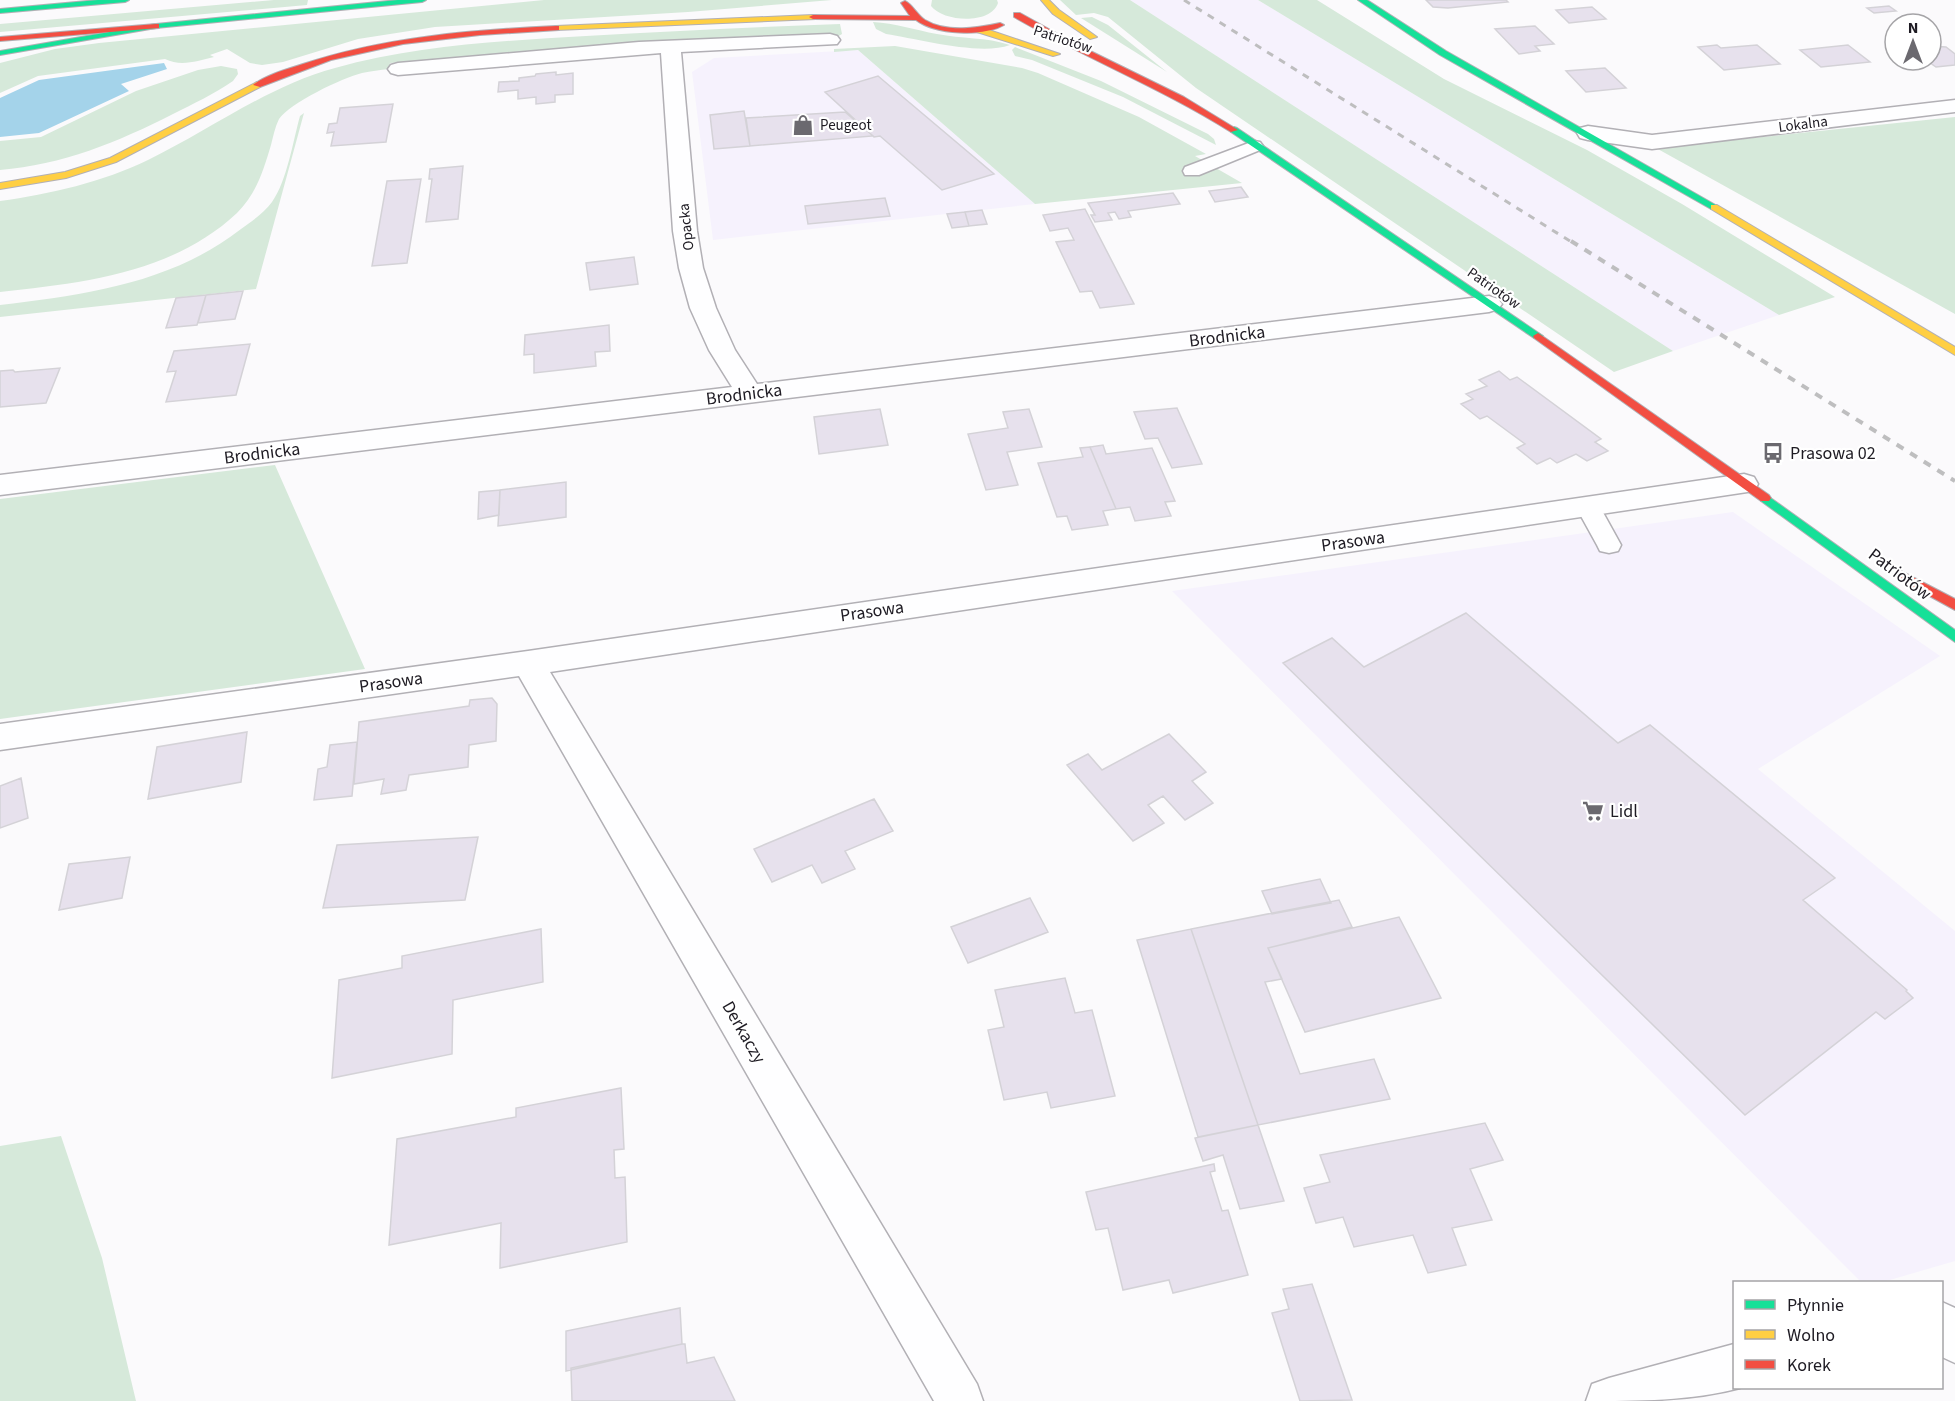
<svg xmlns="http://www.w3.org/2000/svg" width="1955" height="1401" font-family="'Source Sans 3',sans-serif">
	<rect width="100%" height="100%" fill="#fbfafc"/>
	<path fill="#f6f2fd" d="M1130,0H1258L1779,315L1673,351Z
		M858,50L1035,204L713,240L692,72L714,58Z
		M1733,512L1940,656L1758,769L1955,931V1261L1883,1282H1861L1172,591Z"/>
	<path fill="#d6e9da" d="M274,0H308L307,5L0,32V24Z
		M544,0H832L688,12L435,27L358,39L283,62L262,65L250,63L227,49L210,55L214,57C197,61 181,67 165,59L38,76L0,93V63L55,49L99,43Z
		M932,0H997L998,3C991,25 943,22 931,6Z
		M1060,0H1130L1673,351L1614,372L1196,88L1108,17L1094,13L1076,15Z
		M1258,0H1317L1444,79L1587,150L1682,204L1835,297L1779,315Z
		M1092,17L1108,25L1167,72L1081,18Z
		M873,22C895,23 915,30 937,34C962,39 986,37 1010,45C980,56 919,39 886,34L876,29Z
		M840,24L842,34L837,37H827L824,34L617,44L390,63L389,69C380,70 371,71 362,73C342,78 290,103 279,119C275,127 273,137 271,145C263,171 257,193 237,213C173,273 83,283 0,292V201C50,194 103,182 148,160C210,130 268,86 335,68C417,45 502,41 586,36C671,31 755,27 840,24Z
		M895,46L1022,68L1038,73L1139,117L1206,154L1195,156L1242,183L1035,204L858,50L834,52V49Z
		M1015,47L1101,81L1208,134L1214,139L1216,145L1123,97L1032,60L1015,56L1012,50Z
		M221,66L237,69L238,74L233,81C214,94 193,104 173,114C118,142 62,165 0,170V141L41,137L136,91L198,70Z
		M304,113L256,289L0,317V305C85,295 172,283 241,229C251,222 264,213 272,202C287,181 293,141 300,116Z
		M1955,117V314L1656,148Z
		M275,465L365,669L0,719V499Z
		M61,1136L102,1258L136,1401H0V1146Z"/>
	<path fill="#a4d3ea" d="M164,63L167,69L121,84L129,91L39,133L0,137V98L39,80Z"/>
	<path fill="#e7e1ed" stroke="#d4d2d7" stroke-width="1.5" d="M1426,0H1506L1508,2L1448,8L1433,7Z
		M1889,6L1896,11L1874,13L1867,8Z
		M1592,7L1606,19L1569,23L1556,10Z
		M1535,26L1554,44L1535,46L1540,51L1519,54L1495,29Z
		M1717,45L1721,48L1757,45L1780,64L1724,70L1698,47Z
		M1848,45L1870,62L1821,67L1800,50Z
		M1931,46L1946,47L1955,54V65L1936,67L1926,60H1931Z
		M1605,68L1626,88L1586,92L1566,71Z
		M556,72V75L573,73V94L555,95V102L536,104V97L518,99V90L498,92L499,82L519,81V78L535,76L536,74Z
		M878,76L994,174L942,190L880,136L874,137L825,92Z
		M393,104L386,142L331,146L334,132L327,133L329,124L337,123L340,108Z
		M744,111L750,146L714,149L710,115Z
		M845,112L873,136L750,146L746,118Z
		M463,166L458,219L426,222L432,179H429L430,169Z
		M421,179L407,263L372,266L387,181Z
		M1241,187L1248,197L1215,202L1209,191Z
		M1173,193L1180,204L1128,211L1131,217L1119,219L1115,212L1108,213L1112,220L1095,222L1091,215H1095L1088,203Z
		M885,198L890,216L808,224L805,206Z
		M1085,209L1134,304L1100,308L1092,291L1080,292L1056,242L1074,240L1068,228L1050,231L1043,215Z
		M982,210L987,224L969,226L965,212Z
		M965,212L969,226L952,228L947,214Z
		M634,257L638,284L590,290L586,263Z
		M243,291L235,319L198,323L206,295Z
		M206,295L197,325L166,328L176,298Z
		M609,325L610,351L595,352L596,366L534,373V354L524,355L525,335Z
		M250,344L236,395L166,402L176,371L167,372L174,351Z
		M60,368L46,403L0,407V371L13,370L15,372Z
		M1499,371L1510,380L1517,377L1601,439L1595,442L1608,451L1587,461L1576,454L1557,463L1550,458L1537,464L1517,448L1525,444L1487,416L1480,419L1461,404L1473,399L1466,394L1487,386L1479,380Z
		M1177,408L1202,464L1172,468L1158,438L1145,439L1134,412Z
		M880,409L888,445L819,454L814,417Z
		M1029,409L1042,447L1007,452L1018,485L986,490L968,434L1008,428L1003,412Z
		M1103,445L1106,454L1152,448L1175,501L1165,502L1171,516L1135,521L1130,507L1116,509L1090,447Z
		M1090,447L1116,509L1103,511L1108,525L1072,530L1067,516L1057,517L1038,463L1083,457L1080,448Z
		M566,482V517L498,526L500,490Z
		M500,490L499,515L478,519L479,492Z
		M1466,613L1618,743L1650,725L1835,878L1803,900L1907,990L1906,991L1913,998L1885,1019L1876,1012L1745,1115L1283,663L1332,638L1364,667Z
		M492,698L497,704L496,741L469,745L468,767L409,775L406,790L381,794L384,779L354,784L359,722L469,706L470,700Z
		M247,732L241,782L148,799L157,747Z
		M1169,734L1206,772L1192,781L1213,803L1185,820L1163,796L1148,805L1164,823L1133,841L1067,765L1088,754L1102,770Z
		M357,742L352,796L314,800L318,769L327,767L330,745Z
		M21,778L28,818L0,828V786Z
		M874,799L893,831L845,851L855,869L822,883L812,865L772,882L754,849Z
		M478,837L465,900L323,908L337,845Z
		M130,857L122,898L59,910L69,864Z
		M1320,879L1331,903L1272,914L1262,891Z
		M1030,898L1048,932L968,963L951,927Z
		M1339,900L1352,927L1268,948L1282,979L1265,982L1300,1074L1374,1059L1390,1099L1258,1125L1191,929Z
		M1399,917L1441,998L1305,1032L1268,948Z
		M541,929L543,982L453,1000L452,1054L332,1078L339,980L402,968V956Z
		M1191,929L1258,1125L1198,1137L1137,940Z
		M1065,978L1075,1013L1092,1010L1115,1096L1051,1108L1047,1092L1004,1100L988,1030L1004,1027L995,990Z
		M621,1088L624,1149L614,1150L615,1178L625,1177L627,1242L500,1268L501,1223L389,1245L397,1139L516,1117V1108Z
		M1485,1123L1503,1160L1470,1169L1492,1220L1452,1228L1466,1265L1428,1273L1413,1235L1354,1247L1343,1217L1316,1223L1304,1188L1330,1182L1320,1155Z
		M1258,1125L1284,1201L1240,1209L1223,1155L1203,1161L1195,1138Z
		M1214,1164L1215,1171L1210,1172L1222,1211L1228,1210L1248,1275L1173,1293L1169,1280L1123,1290L1108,1228L1096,1230L1086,1192Z
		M1312,1284L1352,1400L1300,1401L1272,1313L1289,1309L1283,1289Z
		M680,1308L682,1344L566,1371V1331Z
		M682,1344H685L687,1363L714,1357L735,1401H572L571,1368Z"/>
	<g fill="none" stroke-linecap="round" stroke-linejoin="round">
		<defs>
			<path id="lane" d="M1254,141L1260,142L1263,146L1260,150L1199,175H1185L1183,171L1185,167Z
				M1588,499L1596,501L1600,507L1621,545L1618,551L1609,553L1600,551L1597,545L1576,507L1580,501Z"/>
			<path id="street" d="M830,34L837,36L840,40L837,44L681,52L697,231L703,268L716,308L735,350L757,384L1489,296L1498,299L1502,304L1498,309L1489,312L0,495V475L732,387L709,350L690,308L679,268L673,231L661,53L398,75L391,73L388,69L391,65L398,63L639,42Z
				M1955,100V112L1652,149L1588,140L1580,138L1577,133L1580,128L1588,126L1652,135Z
				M1744,474L1754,477L1758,484L1754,491L550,672L977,1384L983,1401H934L519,676L0,750V724L528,651Z
				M1942,1302L1955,1308V1363L1942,1357Z
				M1734,1344V1388H1740C1692,1401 1637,1401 1586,1401L1592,1384L1609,1378Z"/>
			<path id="fast" d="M98,0H129L125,2L0,13V9Z
				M398,0H426L422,2L156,28L0,55V51L156,24Z
				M1358,0H1367L1446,51L1719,207L1711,209L1440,55Z
				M1234,127L1237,128L1543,336L1542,338H1534L1231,132L1230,130Z
				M1765,494L1955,630V642L1761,501L1759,498Z"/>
			<path id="slow" d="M1041,0H1049L1059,10L1097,37L1090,39L1053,14Z
				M813,15H816V19L556,30L552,28L556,26Z
				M977,28H983L1060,54L1053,56L977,32Z
				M257,82L261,85L260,87L116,162L66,178L0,189V183L65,172L110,158Z
				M1711,205H1717L1955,347V355L1711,209Z"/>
			<path id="jam" d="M905,1C913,5 917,15 925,20C947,33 977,28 1000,23L1004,25C984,37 935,35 916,20L813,19L809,17L813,15L910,16L901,3Z
				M1014,13H1020L1074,43L1184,97L1238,130L1231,132C1161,88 1085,58 1014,17Z
				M156,24H159V28L0,41V37Z
				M556,26H559V30L480,35L403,44L331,60L260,87L253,85C266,75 287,69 303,64C385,37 470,30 556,26Z
				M1538,333L1769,495L1771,498L1769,501H1761L1534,338L1533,336Z
				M1899,570L1955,599V610L1895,577L1893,574Z"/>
		</defs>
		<use href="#lane" stroke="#b2b0b5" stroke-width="3"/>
		<use href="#street" stroke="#b2b0b5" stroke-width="3"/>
		<use href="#fast" stroke="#b2b0b5" stroke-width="2"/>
		<use href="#slow" stroke="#b2b0b5" stroke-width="2"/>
		<use href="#jam" stroke="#b2b0b5" stroke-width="2"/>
		<use href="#lane" fill="#fefeff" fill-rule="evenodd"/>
		<use href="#street" fill="#fefeff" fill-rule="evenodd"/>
		<use href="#fast" fill="#16e098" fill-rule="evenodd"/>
		<use href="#slow" fill="#ffcf43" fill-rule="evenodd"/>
		<use href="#jam" fill="#f24e42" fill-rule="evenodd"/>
		<path stroke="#bebebf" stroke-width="3" stroke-dasharray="7 7" stroke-linecap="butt" d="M1184,0L1573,243"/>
		<path stroke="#bebebf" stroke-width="4" stroke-dasharray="8 8" stroke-linecap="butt" d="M1571,241L1955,481"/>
	</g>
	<defs>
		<symbol id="shop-bare" viewBox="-9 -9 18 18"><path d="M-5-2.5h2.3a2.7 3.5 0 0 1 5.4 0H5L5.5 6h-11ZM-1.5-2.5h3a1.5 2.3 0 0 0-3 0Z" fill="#6b696f" stroke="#fff" stroke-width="2.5" paint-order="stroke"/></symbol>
		<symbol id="bus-bare" viewBox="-9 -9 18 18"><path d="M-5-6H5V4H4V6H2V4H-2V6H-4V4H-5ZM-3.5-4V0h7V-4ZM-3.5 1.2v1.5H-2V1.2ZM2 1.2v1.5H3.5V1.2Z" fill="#6b696f" stroke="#fff" stroke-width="2.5" paint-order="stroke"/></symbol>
		<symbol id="supermarket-bare" viewBox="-9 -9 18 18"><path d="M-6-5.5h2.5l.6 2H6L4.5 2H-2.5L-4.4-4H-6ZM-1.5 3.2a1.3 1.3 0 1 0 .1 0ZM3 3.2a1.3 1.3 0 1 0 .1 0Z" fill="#6b696f" stroke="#fff" stroke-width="2.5" paint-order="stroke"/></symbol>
	</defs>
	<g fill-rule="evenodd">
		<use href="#shop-bare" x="788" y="110" width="30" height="30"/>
		<use href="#bus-bare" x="1758" y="438" width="30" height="30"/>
		<use href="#supermarket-bare" x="1578" y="796" width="30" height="30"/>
	</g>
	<g text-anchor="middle" stroke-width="4.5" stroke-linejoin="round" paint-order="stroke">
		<g font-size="15" fill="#1e1b23" stroke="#fff">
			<text transform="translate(1063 39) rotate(18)" y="5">Patriotów</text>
			<text transform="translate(1803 124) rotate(-7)" y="5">Lokalna</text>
			<text transform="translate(686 227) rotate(-96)" y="5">Opacka</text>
			<text transform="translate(1494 288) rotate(35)" y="5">Patriotów</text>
		</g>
		<g font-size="15" fill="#1e1b23" stroke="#fff" text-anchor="start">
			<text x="820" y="130">Peugeot</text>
		</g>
		<g font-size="18" fill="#1e1b23" stroke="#fff">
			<text transform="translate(1227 336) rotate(-7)" y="6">Brodnicka</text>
			<text transform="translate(744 394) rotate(-7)" y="6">Brodnicka</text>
			<text transform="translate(262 453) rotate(-7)" y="6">Brodnicka</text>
			<text transform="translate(1353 541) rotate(-8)" y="6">Prasowa</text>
			<text transform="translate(1900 574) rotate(37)" y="6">Patriotów</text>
			<text transform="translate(872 611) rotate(-8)" y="6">Prasowa</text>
			<text transform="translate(391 682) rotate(-8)" y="6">Prasowa</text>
			<text transform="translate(744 1032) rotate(60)" y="6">Derkaczy</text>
		</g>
		<g font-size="18" fill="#1e1b23" stroke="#fff" text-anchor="start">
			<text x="1790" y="459">Prasowa 02</text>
			<text x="1610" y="817">Lidl</text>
		</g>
	</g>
	<rect x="1733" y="1281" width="210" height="108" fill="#ffffff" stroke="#a5a4a7" stroke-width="1.5"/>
	<rect x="1745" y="1300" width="30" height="9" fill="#16e098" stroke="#a5a4a7" stroke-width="1.5"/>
	<text x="1787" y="1311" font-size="18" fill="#1e1b23">Płynnie</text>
	<rect x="1745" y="1330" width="30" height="9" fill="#ffcf43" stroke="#a5a4a7" stroke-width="1.5"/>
	<text x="1787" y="1341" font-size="18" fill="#1e1b23">Wolno</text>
	<rect x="1745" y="1360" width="30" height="9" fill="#f24e42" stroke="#a5a4a7" stroke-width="1.5"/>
	<text x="1787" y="1371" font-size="18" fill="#1e1b23">Korek</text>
	<g transform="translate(1913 42)"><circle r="28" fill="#ffffff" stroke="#a5a4a7" stroke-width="1.5"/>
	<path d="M0-4.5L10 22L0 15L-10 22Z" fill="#6b696f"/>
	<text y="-9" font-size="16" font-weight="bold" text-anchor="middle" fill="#1e1b23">N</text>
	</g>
</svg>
